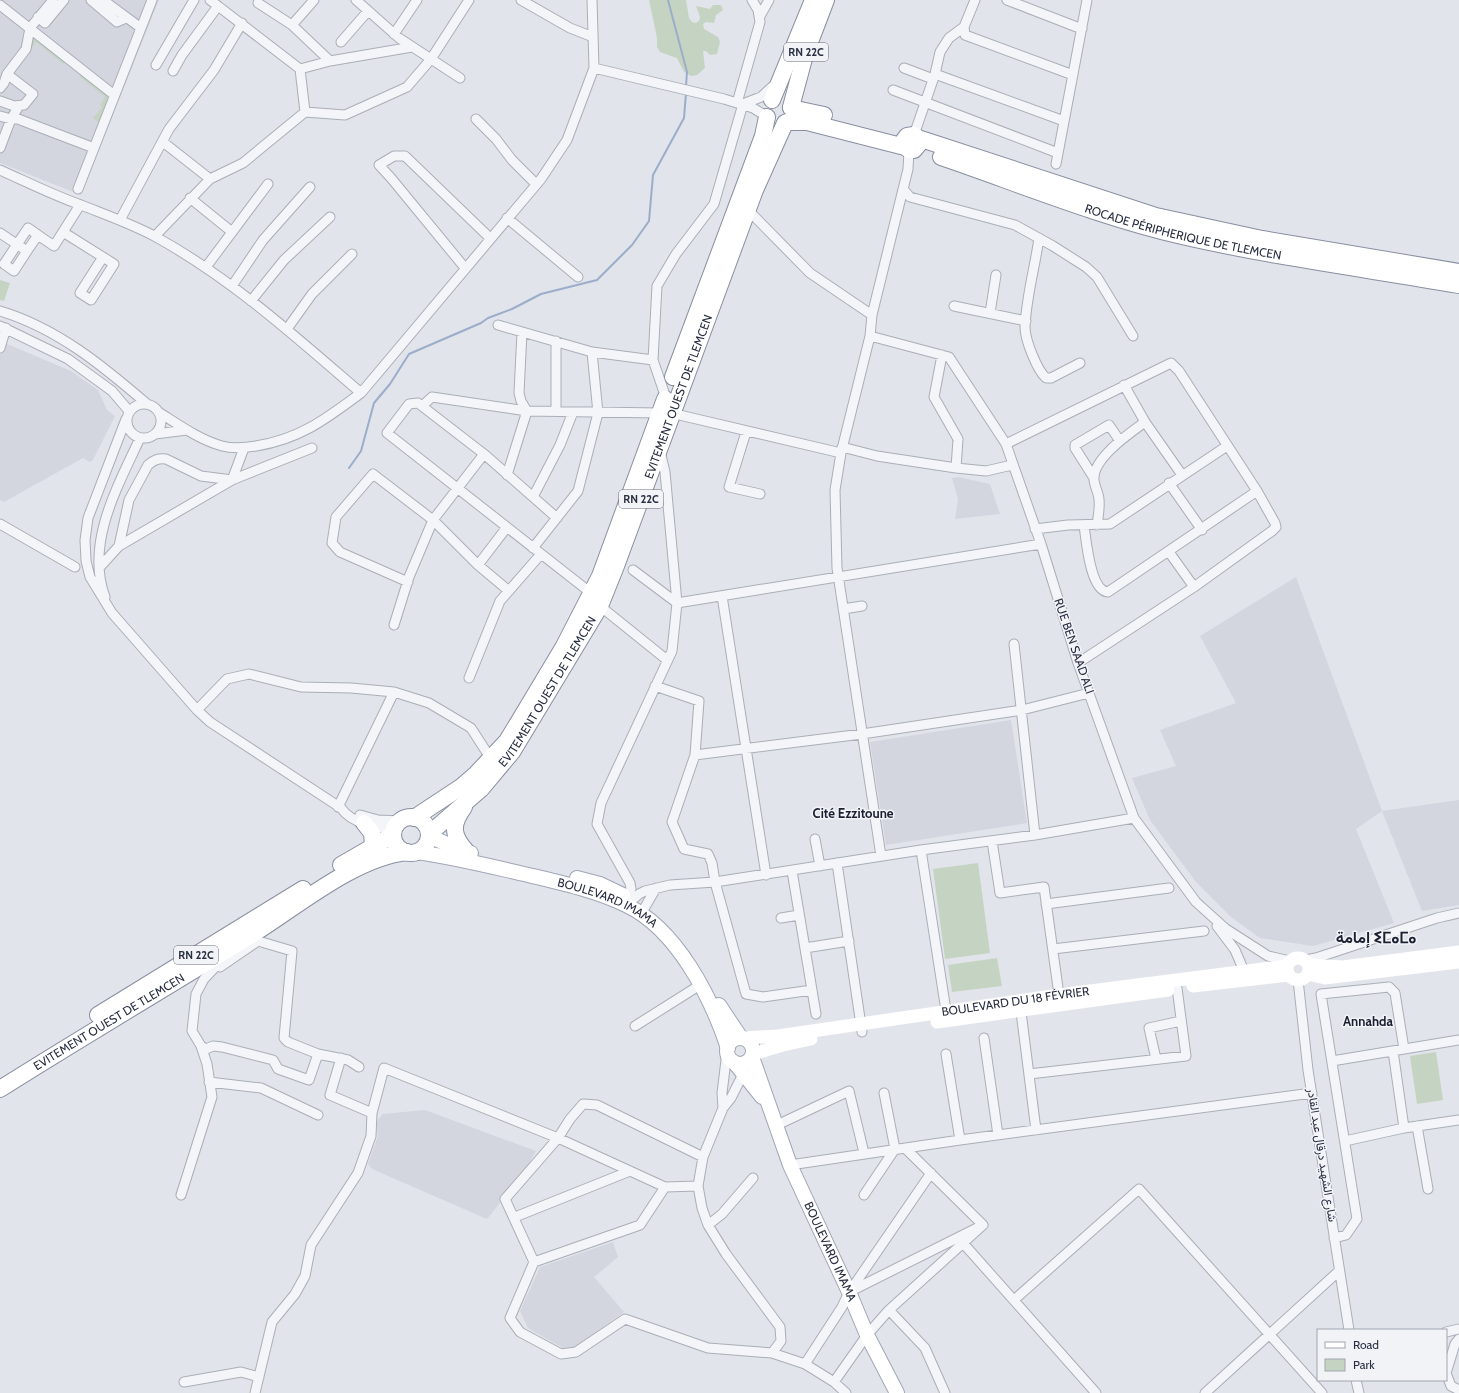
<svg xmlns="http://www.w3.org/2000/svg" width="1459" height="1393" font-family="Cabin,Vazirmatn,'Noto Sans Tifinagh',sans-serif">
	<rect width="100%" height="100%" fill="#e1e4ea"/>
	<path fill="#d3d6df" d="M0,0H159L81,195L0,163Z
		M0,341L71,371L98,390L107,410L115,416L93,460L90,462L83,458L4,502L0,500Z
		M958,477L990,484L1000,514L955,519L958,499L952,478Z
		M1296,577L1382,811L1459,800V905L1422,911L1382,811L1356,829L1394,923L1313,946L1260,938L1231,917L1196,882L1150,820L1132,778L1176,766L1160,730L1236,703L1200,636Z
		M1011,720L1027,823L886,845L870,742Z
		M425,1110L536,1151L522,1175L487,1219L372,1169L368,1164L378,1136L376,1122L383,1114Z
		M613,1242L618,1257L594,1277L624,1312L575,1347L563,1348L528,1328L520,1311L540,1267Z"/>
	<path fill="#c5d4c2" d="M649,0H686L689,18L692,22L696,23L699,21L700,17L696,6L710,9L713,5H721L723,10L716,15L714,23L706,22L703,24L704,29L718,37L720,42L717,54L710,55L706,51H703L705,68L697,75L691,76L684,72L677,58L660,52L657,47V38Z
		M32,34L67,62L63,64L36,42L30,50Z
		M81,73L110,97L99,123L93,118L102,107L100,105L105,97L80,77Z
		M0,280L10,283L4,301L0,300Z
		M978,863L990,953L945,959L933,869Z
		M997,958L1002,986L952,992L948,965Z
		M1436,1052L1443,1100L1417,1104L1410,1056Z"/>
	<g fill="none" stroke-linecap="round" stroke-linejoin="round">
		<path stroke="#9cadca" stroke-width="2" d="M668,0L687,72L686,86
			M349,468L361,451L374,403L390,384L409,354L481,323L488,318L512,309L541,294L597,280L632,245L649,221L653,175L684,118L686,93"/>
		<defs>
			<path id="street" d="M91,0L117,22L126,18
				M103,0L141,28
				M314,0L292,25L330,61
				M356,0L399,38L460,78
				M521,0L570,28L593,37
				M1007,0L1082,29
				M258,3L292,25
				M0,5L113,94
				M218,6L300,69
				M760,16L769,0
				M38,17L45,23L64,0
				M964,27L965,35L1073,75
				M394,34L417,0
				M341,42L368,11
				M156,65L194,0
				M594,68L724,99L753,108L766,116
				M904,68L933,79
				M173,71L182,55L218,6L210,0
				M935,74L1064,121
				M0,88L4,83L7,74L26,49L30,28L53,0
				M893,90L1058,153
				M0,101L14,106L24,105L33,94L7,74
				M737,103L760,22L758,10L752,0
				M743,104L761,97L773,86
				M305,112L300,69L330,61L412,47
				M0,116L11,119H18L94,148
				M476,119L496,139L512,160L536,184
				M914,135L935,74L940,52L949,38L964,27L975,0
				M163,142L210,179
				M0,148L11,119L19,106
				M1056,164L1087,0
				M0,170C27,182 53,195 81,205C106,215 132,224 156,237C232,279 296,337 361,393
				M78,189L152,0
				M903,189L910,197L1015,225L1053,246L1086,267L1097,277L1133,336
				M190,198L232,232
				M748,210L810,273L872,315
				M507,218L578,277
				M120,220L169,129L214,70L242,23
				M63,232L114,264L91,300L80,293L103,257
				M0,233L27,251L38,235L54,246L80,205
				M155,236L210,179L243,163L305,112L345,115L407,87L431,59L469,0
				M1039,238C1035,267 1026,298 1025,327C1025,340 1037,370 1046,378H1051L1080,363
				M27,251L14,271L4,264L28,228L38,235
				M206,267L268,184
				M465,268L391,178L379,165L394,156H405L490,238
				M232,286L263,240L310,187
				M251,301L284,260L330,217
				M954,306L1026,321
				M0,311C57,328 103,366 147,404
				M990,313L996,275
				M498,325L592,352L653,360L666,398
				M0,326L68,359L112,391L129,411
				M287,329L312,294L352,254
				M870,336L949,357L1006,444L1041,544L1078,663L1134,818L1196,902L1226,929L1268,956L1290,961
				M0,348L6,328
				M942,355L934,397L958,439L956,468L986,471L1012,465
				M653,360L657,286L676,254L714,204L743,104
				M1124,385L1145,422L1182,475
				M127 421a17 17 0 1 1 34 0a17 17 0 1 1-34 0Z
				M422,406L432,397L527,411L660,413
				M556,411V341
				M160,413C179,425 200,440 222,446C233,449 245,448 256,446C300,439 326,419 361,393L541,179L567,140L594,68L592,0
				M671,413L841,453
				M126,419L88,518L85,540L86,561L90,577L112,613L197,710L210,722L341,808C352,824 377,828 394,830
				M746,432L729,487L760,494
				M155,434L187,430
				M1006,444L1171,363L1179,371L1257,491L1275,523L1276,527L1272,531L1194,587L1078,663
				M842,447L877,456L956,468
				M660,451L665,472L677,603L1041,544
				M507,475L527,411L521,401L519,393L522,332
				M1094,478L1075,448V445L1109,425L1120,441
				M1169,483L1202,530
				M533,497L560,445L573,412
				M557,518L484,454L418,403L409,404L387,433L591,593
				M0,524L75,567
				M1084,525C1086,539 1090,591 1108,592L1257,491
				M1097,525C1098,517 1100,508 1099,500C1099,493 1094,486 1094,479C1093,458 1130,433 1145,422
				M1035,529L1068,525L1110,524L1227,446
				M119,546L129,500L148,465C154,460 158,458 166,459L201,476L232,480L244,448
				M533,548L578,491L598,413L592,352
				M1169,552L1194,587
				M478,565L507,527
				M99,568L119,546L232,480L312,448
				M408,582L340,552L332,543L336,517L373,474L433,520L478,565L509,591
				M722,596L766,875
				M105,597C85,543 118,486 140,438
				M600,606L667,660
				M843,609L862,606
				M394,625L409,577L433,520L484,454
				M1014,644L1035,835
				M469,678L500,601L541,554
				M655,686L699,701L695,755
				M197,710L227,679L249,674L301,687L351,688L394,692L429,703L471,728L491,759
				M338,807L394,692
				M360,815L378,820L400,821
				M815,839L820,866
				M992,841L1000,893L1044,887L1059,995
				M921,850L947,1017
				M881,856L837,568L835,490L841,453L870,336L872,315L908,169L909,150
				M837,863L862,1032
				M792,871L816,1014
				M627,897L631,889L630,883L597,824L601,803L672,651L677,603L633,570
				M1046,904L1169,888
				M627,905L639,894L645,891L670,885L715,882L921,850L1035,835L1134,818
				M641,914L656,888
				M781,918L799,915
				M1217,926L1235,950L1244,971
				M805,948L849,941
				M1053,949L1204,931
				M1305,960L1316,958L1437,918L1459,913
				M220,967L258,941
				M1298,980L1308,1070L1349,1330
				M812,990L763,997L746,994L715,882L712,863L708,854L684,849L672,822L695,755L862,734L1022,710L1089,693
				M1021,1012L1036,1130
				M635,1026L700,985
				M984,1038L998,1135
				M201,1046L206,1049L213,1046L222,1047L273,1060L278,1069L309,1080L318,1054L288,1042L284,1038L292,951L255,940L250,936
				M1393,1051L1404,1128
				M318,1054L348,1060L359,1067
				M946,1054L960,1140
				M341,1058L330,1095L372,1113
				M1156,1059L1149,1028L1181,1021
				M1332,1061L1459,1040
				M1029,1074L1186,1056L1177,988
				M209,1082L261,1088L318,1115
				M723,1108L722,1093L727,1052
				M775,1126L849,1091L864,1153
				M1417,1126L1428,1189
				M1345,1141L1404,1128L1459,1120
				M905,1148L983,1225
				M790,1165L960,1140L1312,1093
				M698,1186L665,1187L640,1225L534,1262L510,1318L520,1332L561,1354L576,1352L625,1319L708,1348L772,1353L781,1341L780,1327L726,1254L708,1225L702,1208L698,1186L703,1157L723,1108L731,1098L741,1078L744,1063
				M181,1195L212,1097L207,1064L201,1046L192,1031L196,994L204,979L224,958
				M864,1195L895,1149L884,1093
				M515,1217L630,1171
				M708,1225L722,1214L753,1178
				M1334,1238L1346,1235L1357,1219L1321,994L1389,987L1395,993L1404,1049
				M963,1243L1096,1393
				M534,1262L505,1199L558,1138L570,1119L583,1104L597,1105L703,1157
				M850,1291L931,1173
				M1014,1300L1139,1189L1322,1393
				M889,1310L925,1348L945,1393
				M1446,1332L1459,1329
				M1459,1339L1455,1344L1446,1373L1451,1386L1459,1390
				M772,1353L805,1364L834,1382L846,1393
				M805,1364L842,1307L849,1292L983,1225L889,1310L867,1335L834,1382
				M1356,1380L1359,1393
				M184,1382L241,1372L259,1377
				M255,1393L272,1322L295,1294L305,1276L311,1245L358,1173L371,1136L372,1113L384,1068L558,1138L665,1187
				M1205,1393L1339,1271"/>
			<g id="primary">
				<path d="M429,836L456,848L471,853"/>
				<path id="s2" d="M417,852C453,857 489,866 524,874C558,882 595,890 626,905C677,929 711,997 728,1048"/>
				<path d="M577,878L600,884L623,895"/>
				<path d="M719,1005L741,1038"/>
				<circle cx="740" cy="1051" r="13"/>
				<path id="s3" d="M752,1057L790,1165L849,1292L867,1335L897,1393"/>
				<path d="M734,1062L762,1097"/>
			</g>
			<g id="highway">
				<path d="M772,100L813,0"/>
				<path d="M791,107L805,55L826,0"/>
				<path d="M791,108L824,115"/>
				<path d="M787,122H807L905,147"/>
				<path d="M918,138L919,144L914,150H909L904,145V140L907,136L914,135L918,138L1156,216L1262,239L1459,272"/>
				<path id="s4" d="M941,157C1020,184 1100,217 1182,236C1273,257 1367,269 1459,285"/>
				<path d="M673,377L763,136L767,117"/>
				<path d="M464,807C451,825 452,835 466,851"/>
				<circle cx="411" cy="835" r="18"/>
				<path d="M414,818L461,787L476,774L507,741L533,698L564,646L600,576L665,399"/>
				<path d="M364,823L372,833L373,846"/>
				<path id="s5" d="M429,834L481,789L512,752L600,606L616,566L755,190L785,123"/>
				<path d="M341,865L393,835"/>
				<path d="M98,1015L303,889"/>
				<path id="s6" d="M0,1089C84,1036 169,986 253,934C298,906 354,858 407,852"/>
			</g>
		</defs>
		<use href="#street" stroke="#aaaeb8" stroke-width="11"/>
		<use href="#primary" stroke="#a0a6b6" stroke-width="16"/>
		<use href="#highway" stroke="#888fa1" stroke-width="18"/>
		<use href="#street" stroke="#f4f5f8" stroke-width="9"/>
		<g stroke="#fff" stroke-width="13">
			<circle cx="1298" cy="969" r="11"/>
			<path d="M1309,965L1343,967L1459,952"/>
			<path d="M1308,974L1325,978L1459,962"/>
			<path d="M1193,986L1289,975"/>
			<path d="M937,1022L1168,990"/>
			<path id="s1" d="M744,1038L778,1036L1059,995L1287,966"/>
			<path d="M753,1054L783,1045L811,1039"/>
		</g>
		<use href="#primary" stroke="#fff" stroke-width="14"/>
		<use href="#highway" stroke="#fff" stroke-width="16"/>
	</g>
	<g text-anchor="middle" stroke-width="3" stroke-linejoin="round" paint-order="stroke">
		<g fill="#f1f3f7" stroke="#656a78" stroke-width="1">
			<rect x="784" y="43" width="44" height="18" rx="3"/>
			<rect x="619" y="490" width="44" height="18" rx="3"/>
			<rect x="174" y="946" width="44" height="18" rx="3"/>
		</g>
		<g font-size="11" font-weight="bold" fill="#292f42">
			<text x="806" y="56">RN 22C</text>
			<text x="641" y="503">RN 22C</text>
			<text x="196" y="959">RN 22C</text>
		</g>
		<g font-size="12" fill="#292f42" stroke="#f1f3f7">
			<text dy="4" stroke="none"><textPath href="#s4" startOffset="254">ROCADE PÉRIPHERIQUE DE TLEMCEN</textPath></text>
			<text dy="4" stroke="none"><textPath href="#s5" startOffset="511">EVITEMENT OUEST DE TLEMCEN</textPath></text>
			<text transform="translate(1074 646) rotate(71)" y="4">RUE BEN SAAD ALI</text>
			<text dy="4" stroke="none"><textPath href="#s5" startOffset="187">EVITEMENT OUEST DE TLEMCEN</textPath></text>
			<text dy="4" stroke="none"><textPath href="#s2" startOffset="198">BOULEVARD IMAMA</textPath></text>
			<text dy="4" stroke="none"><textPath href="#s1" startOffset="274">BOULEVARD DU 18 FÉVRIER</textPath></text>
			<text dy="4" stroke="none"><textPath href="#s6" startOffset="128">EVITEMENT OUEST DE TLEMCEN</textPath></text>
			<text transform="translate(1322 1155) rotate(81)" y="4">شارع الشهيد درقال عبد القادر</text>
			<text dy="4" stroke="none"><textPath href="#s3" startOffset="210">BOULEVARD IMAMA</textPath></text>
		</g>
		<g font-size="13" font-weight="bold" fill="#1b2133" stroke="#f1f3f7">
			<text x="853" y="818">Cité Ezzitoune</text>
			<text x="1368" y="1026">Annahda</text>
		</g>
		<g font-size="16" font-weight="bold" fill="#1b2133" stroke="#f1f3f7">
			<text x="1376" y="943">إمامة ⵉⵎⴰⵎⴰ</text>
		</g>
	</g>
	<rect x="1317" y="1329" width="130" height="52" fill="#f1f3f7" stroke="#a1a5af"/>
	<rect x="1325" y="1342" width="20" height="6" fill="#ffffff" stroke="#a1a5af"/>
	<text x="1353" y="1349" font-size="12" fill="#292f42">Road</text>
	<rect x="1325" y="1359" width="20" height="12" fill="#c5d4c2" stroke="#a1a5af"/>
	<text x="1353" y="1369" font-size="12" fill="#292f42">Park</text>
</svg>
